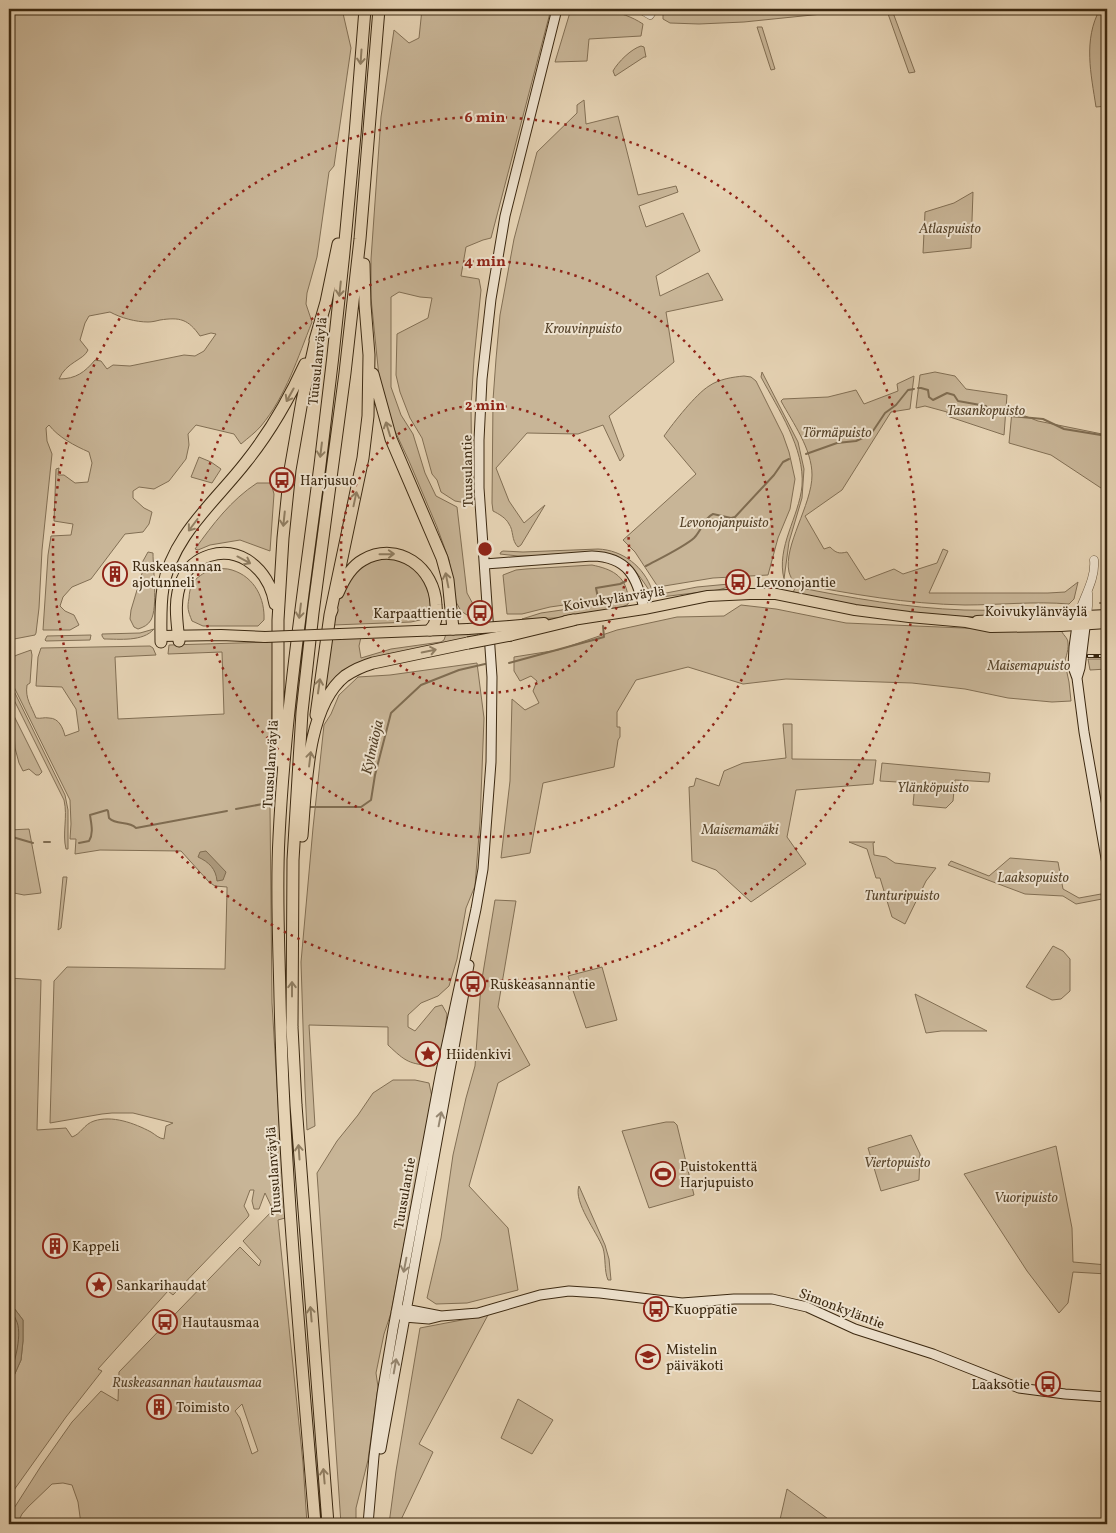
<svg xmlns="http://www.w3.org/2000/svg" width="1116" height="1533" font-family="Vollkorn,serif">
	<rect width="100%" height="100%" fill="#e5d2b3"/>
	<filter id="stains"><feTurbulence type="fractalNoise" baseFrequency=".004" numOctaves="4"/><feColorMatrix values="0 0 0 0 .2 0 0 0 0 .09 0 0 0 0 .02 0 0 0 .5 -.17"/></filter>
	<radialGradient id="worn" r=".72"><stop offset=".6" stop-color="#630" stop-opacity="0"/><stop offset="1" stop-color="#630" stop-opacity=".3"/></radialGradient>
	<path fill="#c8b597" stroke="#826f54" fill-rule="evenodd" d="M9,9H342L351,48L334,166L329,172L317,257L307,293L306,304L312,322C298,357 286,396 261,426C256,432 248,438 241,444L234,434L196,425L188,434L189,445L186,459L169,481L154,489L139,487L133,491V498L144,508L152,512L149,524L143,532L125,534L91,579L72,587L63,597L60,606L65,611L74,615L79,625L70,630H43L48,555L51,536L71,535L73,524L54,521L56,469L59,468L58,475H64L75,483L88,482L92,463L89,452C75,446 58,437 49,425L46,428L47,441L52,454L42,550L39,608L36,633L35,635L9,640ZM110,312C121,318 136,322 148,322C152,322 156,321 160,320C180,317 188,319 200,336L211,333L216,334L204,351L195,356L184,355L130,366L113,365L107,369L101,361L95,360C85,372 76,379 59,379C66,362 84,360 88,350L80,340L85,323L89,316Z
		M422,9H551L491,238L483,240L466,247L461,276L479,279L481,290L474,359L471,406L472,504L455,501L441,492L437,480L432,474L422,438L410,418L400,392L396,375L397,334L428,318L432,298L420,297L399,292L391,297V387L401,415L413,434L425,473L436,496L457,507L467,593L474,606L476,616L467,615L461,611L456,602L449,560L437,527L409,461L394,429L379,377L371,298V259L381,117L394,30L409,43L419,38Z
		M571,9C597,9 620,9 643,24L641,36L589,39L587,61L555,62Z
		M696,9H871L744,22L699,24L670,23L663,19V13L664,12L692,11Z
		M1100,9H1107V106L1096,107C1091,74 1083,40 1100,9Z
		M892,10L915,72L909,73L887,11Z
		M757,27H762L775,69L771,70Z
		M641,46L644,47L646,57H644L615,76L613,71C618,62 631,49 641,46Z
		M584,100L586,124L618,116L638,195L676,186L678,192L639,206L646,227L683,213L700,251L656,276L660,296L708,273L723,300L666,312L674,362L609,416L624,456L620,461L603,425L578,434L527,433L496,468L509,501L524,523L545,505L521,545L518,547C511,540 514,531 509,524C506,518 499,514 493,511L492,503L493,400L496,359L500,315L514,239L537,152L577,113V105Z
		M973,192L971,248L923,253L925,212L954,203Z
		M762,372L798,442L804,469L802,498L789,542L784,579C776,547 799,517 802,486C805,448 778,409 761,377Z
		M935,372L955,376L966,389L1007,395L1004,435L947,416V412L925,406L916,408L920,375Z
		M744,376L751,377L756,381L783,435L789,452L795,479L790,509L778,538L768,575L713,578L658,587L635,552L623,540L696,474L664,436C674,422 696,394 709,386C719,379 733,377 744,376Z
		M914,376L910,409L891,412L842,490L805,516L824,549L830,547C836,553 839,554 847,552L865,580L894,569L903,574L937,563L943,549L948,551L929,593H1048L1065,592L1078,582L1074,599L1069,604C1035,601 999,605 965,605C907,604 851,594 794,583C792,579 790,576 789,572C783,546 812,505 812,475C812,449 793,423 781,401L783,399L828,397L856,390L864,404L898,391L897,384Z
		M1012,411L1038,421L1107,435V492L1051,455L1009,443Z
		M199,457L211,462L221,469L212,483L191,477Z
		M257,483H271L274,494L270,551L240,540L210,545L198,550L195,549C213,524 231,500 257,483Z
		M598,549C623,550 644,567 652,590L651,591L649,590C638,574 629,559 609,554L518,556L500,554L501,552L503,551L523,552Z
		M148,552L153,553C153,569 158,607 151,620C148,625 144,627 138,629L134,627L130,619L131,610L143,570V561Z
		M382,556L406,560L426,580L433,613L420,620L411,622L333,625C335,606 341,586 355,571C361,565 374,561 382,556Z
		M592,565C611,569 625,575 628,596L550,607L522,614H507L503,575L516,570L526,569Z
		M212,568C219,569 227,568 232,570C255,577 265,599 264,620L258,626H203L192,621C188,611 187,608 189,598C190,580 198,577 212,568Z
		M729,584L732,586L718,590L661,597L656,595L697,587Z
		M796,587C852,598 907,608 964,610C992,611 1020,609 1048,608L1050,610H1036V613C954,623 872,611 793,592Z
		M631,600L627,605L613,610L556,618L522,619L541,613Z
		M741,605L776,609L846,623L1010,630L1061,629C1062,635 1068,637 1068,643C1069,652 1064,660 1064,667L1066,668L1069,682L1071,701L1052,702L1008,698L965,689L912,683L786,679L743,684L688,667L636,680L617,712V727H620V737L618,740L614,767L543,783L530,853L501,858L510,781L512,699L525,710L539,703L533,691L537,681L531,676L520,681L514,671V657L558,650L617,630L677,617L724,616Z
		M154,629C143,642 119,639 104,639L102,636V634L140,633Z
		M472,633L478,634L474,638L371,660L321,703L329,639L361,637L359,646L361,658L391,649L441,642L444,640L446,634Z
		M91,635L90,640L46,641L45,640L47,636Z
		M273,642L270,807L272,1003L285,1218L278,1220L303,1463L307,1524H81L78,1502L72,1485L63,1483L52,1484L28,1507L22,1514L17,1524H9V1516L41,1466L72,1422L101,1391L118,1401L119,1372L240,1247L259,1266L261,1261L243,1241L273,1210L265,1193L259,1209H254L252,1201L254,1190H250L244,1206L249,1215L248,1217L173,1295L168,1291L98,1369L102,1371L66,1417L9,1497V1387L21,1360L23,1341V1320L14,1308L9,1304V978L41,980L37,1130L66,1128L72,1137C81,1134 84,1124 94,1121C112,1115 134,1123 151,1132C156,1135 158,1138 164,1139L166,1126L173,1123L133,1113H112L102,1114L50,1123L54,981L67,967L225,969L227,891V887L215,886L209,882L181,851L100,850L75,854L76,839H70L71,824L70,800L14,687L13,664L11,658L17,655L31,650L32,655L30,683L27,685C25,699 31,705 36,718C41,719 44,717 49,718C59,718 63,728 65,736L79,731L76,709L62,687L36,686L38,657L41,648L150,646L153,648L156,655L115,657L118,719L224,714L222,652L168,654L169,645ZM242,1404L258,1451L252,1454L240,1418L235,1411Z
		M1088,659H1107V669L1090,670Z
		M9,663L10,680L13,689L65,795L68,810V849H66C62,833 68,817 64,800L9,690Z
		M477,663L484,718L480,822L475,886L466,908L457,959L449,986L438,996L421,1003L408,1015V1027L415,1031L435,1007L442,1005L447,1014L442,1057L434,1066C409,1064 406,1062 388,1045V1027L309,1025L315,1126L307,1130L305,1089L301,962L313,828L324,725L331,714L339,695L358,677L390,675Z
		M9,706L42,772L39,775H36L29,769L23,771L19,763L15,748L14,733L9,721Z
		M783,724H792V759L876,760L873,784L796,790L787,837L806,864L751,902L716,870L692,861L689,787L694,786L696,778L719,786L724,771L743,763L786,758Z
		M882,763L990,773L989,782L955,780L953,801L946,808L913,805L915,783L880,781Z
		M29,829L41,893L24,895L9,892V830Z
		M849,842H875L873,843L874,855L886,857L895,863L936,868L926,881L905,924L892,917L880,878H876L867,849Z
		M1010,858L1058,862L1063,889L1079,898L1101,894L1102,899L1076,904L1063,896L1025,894L948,865L951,861L989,876Z
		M63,877H67L61,928L58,930Z
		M495,900L516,901L498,1007L530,1065L498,1083L469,1186L508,1228L518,1290L467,1303L436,1304L427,1298L441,1238L453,1155L466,1098L475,1066L481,985Z
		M1053,946L1063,951L1070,959V991L1061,999L1052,1000L1026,987Z
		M602,967L617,1020L586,1028L568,976Z
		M915,994L987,1031H941L926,1033Z
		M393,1080H415L429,1083L432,1097L391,1313L384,1334L376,1373L378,1387L368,1460L356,1508V1524H341L317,1173L337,1141L358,1115L373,1093Z
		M666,1122H674L677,1125L694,1195L649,1208L622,1131Z
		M911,1135L920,1154L919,1180L881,1191L868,1148Z
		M1056,1146L1072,1228L1073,1262L1107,1265V1274L1073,1272L1068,1303L1059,1313L1027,1271L964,1174Z
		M579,1186L605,1245L609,1259L611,1280H608C604,1271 606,1258 603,1248C597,1232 573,1202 579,1186Z
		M488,1315L419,1444L433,1452L399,1524H389L396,1471L420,1328Z
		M518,1399L553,1420L532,1454L501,1438Z
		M787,1489L835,1524H779Z"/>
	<path fill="#ac997c" stroke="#7f6c51" d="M206,851L226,872L223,880L217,881C216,869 209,862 198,857L200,852Z
		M9,1304L14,1308L23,1320V1341L21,1360L9,1387Z"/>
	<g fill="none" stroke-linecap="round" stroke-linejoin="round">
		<path stroke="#746146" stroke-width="1" d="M9,1310C11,1313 15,1316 16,1320C23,1332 15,1364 9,1375"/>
		<path stroke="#7f6c51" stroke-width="2" d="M918,388H921L928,390L929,397L933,400L947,393L954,395L958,401L986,406L989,410L999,415L1043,419L1064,429L1107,436
			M806,454L837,443L856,441L871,434L885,413L896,405L908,390L914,389
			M646,566C659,559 684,547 694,538C702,530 703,519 713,514L731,518L735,517L774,475L783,462L789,459
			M598,598L596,588L620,584L626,581
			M1100,603H1107
			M509,663L604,637L603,626
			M310,807H361L371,800L375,775L391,713L421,685L459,670L485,664
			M236,809L268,803
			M9,836L33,843
			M44,842H50
			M79,843L89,841C94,833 91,823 90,815L107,810L108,811L109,818C117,826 128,820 136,828L227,811"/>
		<defs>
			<path id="tertiary" d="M640,9L650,15L654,9
				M1078,616C1083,598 1096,579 1094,560
				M1087,616L1088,606V593"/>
			<path id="secondary" d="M485,564L592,556C628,557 637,577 644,609
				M1078,618L1074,647L1073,667L1077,678L1084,732L1107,864
				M1077,678L1080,668L1086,619
				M400,1311L405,1309L441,1316
				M396,1312L404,1317L429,1319L441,1316L478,1313L540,1295L569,1291L600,1293L682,1303L734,1299H772L807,1307L855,1329L933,1354L1019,1388L1065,1394L1107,1397
				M381,1449L469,965
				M368,1524L374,1456L382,1394L393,1329L440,1076L476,909L483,869L491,762L492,677L479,488V440L482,379L491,299L505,216L557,9"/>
			<path id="primary" d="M566,621L644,609L708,596L750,594H776L855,610L909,617L966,622L991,627L1061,626L1107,623
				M977,621L1107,615
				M510,626L544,623
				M340,634L468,629
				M161,636L221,635L265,637"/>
			<path id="motorway" d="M315,340L326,302L338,244
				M373,374L391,439L442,558L448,580L453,629
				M338,593C343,581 352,566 363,560C398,540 435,568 436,605C437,615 437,623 430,630
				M330,615L363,458L368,416L369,355L365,305L364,264
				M511,635L573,620
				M179,641C177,622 173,599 182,580C193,555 224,546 247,560C263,570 272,587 275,604
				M161,642C161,624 160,605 163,588C172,536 215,502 246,462C270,432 289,399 305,364
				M316,715L330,615L332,610
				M278,761V620L283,538L290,470L302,401L317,334
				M302,836C306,790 306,707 345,676C354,670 363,666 373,663L468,643
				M315,1524C301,1349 284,1174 280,998C279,945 276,891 279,837C285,713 304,589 320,465C339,313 354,161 365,9
				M328,1524L296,1105L292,1027L293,860L302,712L313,613L345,373L360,239L379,9"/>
		</defs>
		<use href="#tertiary" stroke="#66533a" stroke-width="9"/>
		<use href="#secondary" stroke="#3c2911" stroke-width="11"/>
		<use href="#primary" stroke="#3c2911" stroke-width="12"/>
		<use href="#motorway" stroke="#3c2911" stroke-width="13"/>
		<use href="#tertiary" stroke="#eee2ce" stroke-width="8"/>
		<use href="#secondary" stroke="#eee2ce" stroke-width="9"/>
		<use href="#primary" stroke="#e5d2b3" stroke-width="10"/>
		<use href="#motorway" stroke="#e5d2b3" stroke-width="11"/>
		<defs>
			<path id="rail" d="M1088,656H1107"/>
		</defs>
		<use href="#rail" stroke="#3c2911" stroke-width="4"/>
		<use href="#rail" stroke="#eee2ce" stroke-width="2" stroke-dasharray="5.5" stroke-linecap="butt"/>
		<defs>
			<path id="primary-bridge" d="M468,629L510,626
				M265,637L340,634"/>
			<path id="motorway-bridge" d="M468,643L511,635"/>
		</defs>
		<use href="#primary-bridge" stroke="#3c2911" stroke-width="12" stroke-linecap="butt"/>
		<use href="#motorway-bridge" stroke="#3c2911" stroke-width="13" stroke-linecap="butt"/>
		<use href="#primary-bridge" stroke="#e5d2b3" stroke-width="10"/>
		<use href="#motorway-bridge" stroke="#e5d2b3" stroke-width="11"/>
	</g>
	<defs><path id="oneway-shaft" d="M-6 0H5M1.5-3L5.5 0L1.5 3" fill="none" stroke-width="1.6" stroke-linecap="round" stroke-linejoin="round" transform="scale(1.25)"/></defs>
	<g stroke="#907e62">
		<use href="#oneway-shaft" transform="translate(361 57) rotate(94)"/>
		<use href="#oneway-shaft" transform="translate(340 289) rotate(96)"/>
		<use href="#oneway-shaft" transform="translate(290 395) rotate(119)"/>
		<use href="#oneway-shaft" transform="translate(388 429) rotate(-107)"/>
		<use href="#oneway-shaft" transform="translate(321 450) rotate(97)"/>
		<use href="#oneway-shaft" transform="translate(355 499) rotate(-78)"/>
		<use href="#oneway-shaft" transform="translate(284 519) rotate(96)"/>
		<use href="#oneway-shaft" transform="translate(193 525) rotate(127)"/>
		<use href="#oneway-shaft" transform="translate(387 554) rotate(-1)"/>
		<use href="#oneway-shaft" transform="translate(244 560) rotate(28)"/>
		<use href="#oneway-shaft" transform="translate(447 580) rotate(-101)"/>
		<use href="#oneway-shaft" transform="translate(300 611) rotate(97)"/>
		<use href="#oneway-shaft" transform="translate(429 651) rotate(-12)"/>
		<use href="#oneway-shaft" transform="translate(319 686) rotate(-82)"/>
		<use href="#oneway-shaft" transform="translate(310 759) rotate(-83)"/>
		<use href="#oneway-shaft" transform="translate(292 989) rotate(-90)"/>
		<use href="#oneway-shaft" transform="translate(299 1152) rotate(-94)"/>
		<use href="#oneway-shaft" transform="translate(311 1314) rotate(-95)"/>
		<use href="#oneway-shaft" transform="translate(324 1476) rotate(-95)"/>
	</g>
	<g stroke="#958670">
		<use href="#oneway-shaft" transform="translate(440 1119) rotate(-79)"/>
		<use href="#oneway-shaft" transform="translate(405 1265) rotate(101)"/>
		<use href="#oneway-shaft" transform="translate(395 1366) rotate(-80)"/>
	</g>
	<g fill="none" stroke="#8f2418" stroke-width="2.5" stroke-dasharray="2.5 5">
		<circle cx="485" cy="549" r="144"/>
		<circle cx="485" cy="549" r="288"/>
		<circle cx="485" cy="549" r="432"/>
	</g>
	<defs>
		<symbol id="bus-ring" viewBox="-11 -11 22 22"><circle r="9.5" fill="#eee2ce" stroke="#8f2418" stroke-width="1.5"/><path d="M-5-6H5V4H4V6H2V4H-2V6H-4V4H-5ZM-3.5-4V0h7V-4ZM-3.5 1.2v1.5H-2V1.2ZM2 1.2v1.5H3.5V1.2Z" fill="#8f2418"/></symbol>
		<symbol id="building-ring" viewBox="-11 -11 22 22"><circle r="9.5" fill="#eee2ce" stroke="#8f2418" stroke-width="1.5"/><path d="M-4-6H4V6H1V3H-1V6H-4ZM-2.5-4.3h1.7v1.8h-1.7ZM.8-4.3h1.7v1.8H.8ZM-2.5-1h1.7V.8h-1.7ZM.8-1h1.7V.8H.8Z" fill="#8f2418"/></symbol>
		<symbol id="sight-ring" viewBox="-11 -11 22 22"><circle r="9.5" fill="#eee2ce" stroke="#8f2418" stroke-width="1.5"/><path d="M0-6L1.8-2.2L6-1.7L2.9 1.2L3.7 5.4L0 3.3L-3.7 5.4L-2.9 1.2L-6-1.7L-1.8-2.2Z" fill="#8f2418"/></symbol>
		<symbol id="stadium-ring" viewBox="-11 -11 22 22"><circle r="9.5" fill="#eee2ce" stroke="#8f2418" stroke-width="1.5"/><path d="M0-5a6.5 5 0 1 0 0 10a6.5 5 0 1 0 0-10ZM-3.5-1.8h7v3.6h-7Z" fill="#8f2418"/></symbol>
		<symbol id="school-ring" viewBox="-11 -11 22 22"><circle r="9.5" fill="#eee2ce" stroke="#8f2418" stroke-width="1.5"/><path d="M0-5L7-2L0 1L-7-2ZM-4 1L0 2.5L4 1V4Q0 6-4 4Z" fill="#8f2418"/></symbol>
	</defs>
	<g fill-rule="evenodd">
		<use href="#bus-ring" x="268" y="466" width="28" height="28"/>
		<use href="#building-ring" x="101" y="560" width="28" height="28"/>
		<use href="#bus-ring" x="724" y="568" width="28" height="28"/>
		<use href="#bus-ring" x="466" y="599" width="28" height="28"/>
		<use href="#bus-ring" x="459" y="970" width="28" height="28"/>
		<use href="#sight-ring" x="414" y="1040" width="28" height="28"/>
		<use href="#stadium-ring" x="649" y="1160" width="28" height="28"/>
		<use href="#building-ring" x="41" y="1232" width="28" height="28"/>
		<use href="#sight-ring" x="85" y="1271" width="28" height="28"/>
		<use href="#bus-ring" x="642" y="1295" width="28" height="28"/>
		<use href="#bus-ring" x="151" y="1308" width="28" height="28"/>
		<use href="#school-ring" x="634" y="1343" width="28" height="28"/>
		<use href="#bus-ring" x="1034" y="1370" width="28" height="28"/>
		<use href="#building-ring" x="145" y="1393" width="28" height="28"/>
	</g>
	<g text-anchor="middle" stroke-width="4" stroke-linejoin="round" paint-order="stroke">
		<g font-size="14" font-style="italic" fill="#58452c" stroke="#eee2ce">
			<text x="950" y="233">Atlaspuisto</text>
			<text x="583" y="333">Krouvinpuisto</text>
			<text x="986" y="415">Tasankopuisto</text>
			<text x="837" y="437">Törmäpuisto</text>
			<text x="724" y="527">Levonojanpuisto</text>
			<text x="1029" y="670">Maisemapuisto</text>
			<text x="933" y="792">Ylänköpuisto</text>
			<text x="740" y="834">Maisemamäki</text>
			<text x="1033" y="882">Laaksopuisto</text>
			<text x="902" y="900">Tunturipuisto</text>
			<text x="897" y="1167">Viertopuisto</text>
			<text x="1026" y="1202">Vuoripuisto</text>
			<text x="187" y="1387">Ruskeasannan hautausmaa</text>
		</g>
		<g font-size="14" fill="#3c2911" stroke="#eee2ce">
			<text transform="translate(317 361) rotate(-84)" y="5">Tuusulanväylä</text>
			<text transform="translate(467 471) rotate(-91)" y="5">Tuusulantie</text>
			<text transform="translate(614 598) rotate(-9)" y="5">Koivukylänväylä</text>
			<text x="1036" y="616">Koivukylänväylä</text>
			<text transform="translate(270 764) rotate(-86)" y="5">Tuusulanväylä</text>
			<text transform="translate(273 1171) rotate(-94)" y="5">Tuusulanväylä</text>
			<text transform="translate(404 1193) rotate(-80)" y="5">Tuusulantie</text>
			<text transform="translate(842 1308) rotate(21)" y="5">Simonkyläntie</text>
		</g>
		<g font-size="14" fill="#3c2911" stroke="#eee2ce" text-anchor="start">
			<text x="300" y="485">Harjusuo</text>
			<text x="132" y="571">Ruskeasannan<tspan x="132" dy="16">ajotunneli</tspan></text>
			<text x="756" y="587">Levonojantie</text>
			<text x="462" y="618" text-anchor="end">Karpaattientie</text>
			<text x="490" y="989">Ruskeasannantie</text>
			<text x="446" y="1059">Hiidenkivi</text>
			<text x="680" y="1171">Puistokenttä<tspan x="680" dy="16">Harjupuisto</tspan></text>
			<text x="72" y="1251">Kappeli</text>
			<text x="116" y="1290">Sankarihaudat</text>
			<text x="674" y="1314">Kuoppatie</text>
			<text x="182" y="1327">Hautausmaa</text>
			<text x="666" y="1354">Mistelin<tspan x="666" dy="16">päiväkoti</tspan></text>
			<text x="1030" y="1389" text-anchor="end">Laaksotie</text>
			<text x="176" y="1412">Toimisto</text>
		</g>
		<g font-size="15" font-style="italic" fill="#58452c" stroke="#eee2ce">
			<text transform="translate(372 747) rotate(-77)" y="5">Kylmäoja</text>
		</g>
	</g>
	<circle cx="485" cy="549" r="8" fill="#8f2418" stroke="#eee2ce" stroke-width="2.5"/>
	<g font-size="15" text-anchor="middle" font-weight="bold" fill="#8f2418" stroke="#eee2ce" stroke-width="4" stroke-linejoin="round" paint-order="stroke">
		<text x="485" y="122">6 min</text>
		<text x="485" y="266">4 min</text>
		<text x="485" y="410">2 min</text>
	</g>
	<rect width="1116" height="1533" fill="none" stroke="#e5d2b3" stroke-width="30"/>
	<rect x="10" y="10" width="1096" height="1513" fill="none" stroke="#3c2911" stroke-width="2.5"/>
	<rect x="15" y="15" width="1086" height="1503" fill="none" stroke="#3c2911"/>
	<rect width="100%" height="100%" filter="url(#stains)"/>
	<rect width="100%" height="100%" fill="url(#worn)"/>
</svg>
